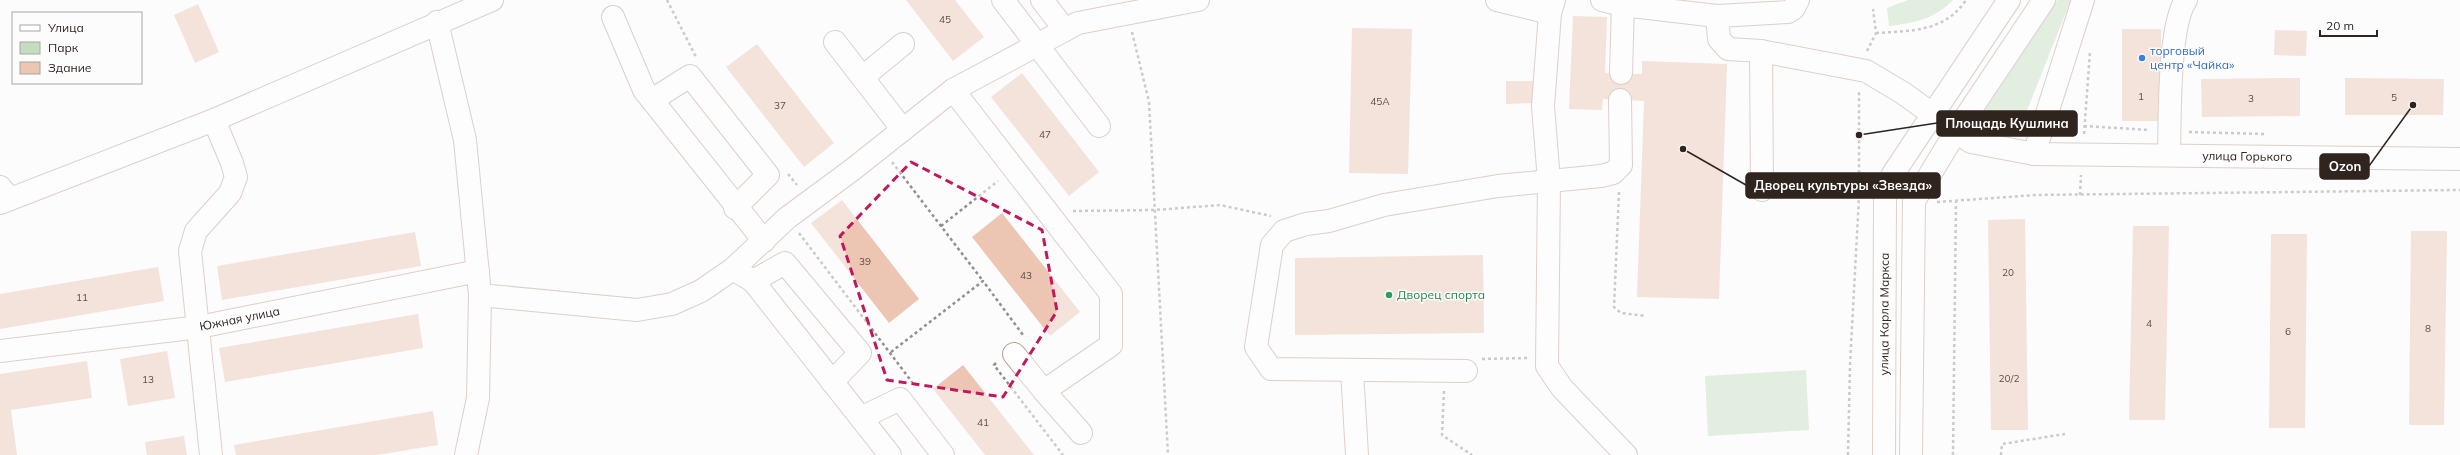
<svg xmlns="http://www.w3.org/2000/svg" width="2460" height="455" font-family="Mulish,sans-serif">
	<rect width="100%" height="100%" fill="#fcfcfc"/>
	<path fill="#c4ddbe" d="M1908,0H1953C1934,19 1915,23 1889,26L1887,8Z
		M2057,0H2071L2021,125C2013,137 1994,131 1985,122L1983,113Z
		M1806,370L1809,430L1708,436L1705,376Z"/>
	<path fill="#ecc5b3" d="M906,0H955L984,37L953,61Z
		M198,4L219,52L195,63L174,15Z
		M1573,16L1607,17L1605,73L1642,74V61L1727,64L1719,299L1637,297L1644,101L1603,99L1602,110L1569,109Z
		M1352,28L1412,29L1408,174L1349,173Z
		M2122,29H2161V121H2122Z
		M2275,30L2307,31L2306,56L2274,55Z
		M757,44L834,143L804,167L726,67Z
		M1022,73L1099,172L1069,196L991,97Z
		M2300,78V116L2202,117L2201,79Z
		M2345,78L2444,79L2443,115H2345Z
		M1506,81H1533V103L1506,104Z
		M842,200L919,299L889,323L811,223Z
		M1002,213L1080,312L1050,336L972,237Z
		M2025,219L2028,430H1991L1988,220Z
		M2133,226H2169L2165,420H2129Z
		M2411,231H2447L2444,425H2409Z
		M415,232L421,266L222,300L217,266Z
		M2271,234H2307L2305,428H2269Z
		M1483,255L1484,333L1295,335V258Z
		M158,267L164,301L0,329V294Z
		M418,314L423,348L225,382L219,348Z
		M167,351L175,398L128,406L120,359Z
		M87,361L92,398L11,410L17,455H0V374Z
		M963,365L1034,455H985L933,389Z
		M433,411L438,445L377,455H236L234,445Z
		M184,436L187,455H147L145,442Z"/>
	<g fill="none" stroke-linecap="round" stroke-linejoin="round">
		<defs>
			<g id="minor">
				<path d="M1003,0L1099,126"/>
				<path d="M1042,0L1065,30"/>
				<path d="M1497,0L1550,13"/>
				<path d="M1554,0L1550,13L1543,106L1549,181L1547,366L1562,388L1626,455"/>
				<path d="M1602,0L1623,5L1717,16"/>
				<path id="s1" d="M1798,0L1794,8L1788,12L1717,16L1719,39L1728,49L1761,51L1866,71L1903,93L1971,142L2034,154L2460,159"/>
				<path d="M613,17L644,90L764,241"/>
				<path d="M437,22L465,140L480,295L478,398L466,455"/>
				<path d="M835,42L903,130"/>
				<path d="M1761,51L1762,190"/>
				<path d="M1621,73L1623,5"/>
				<path d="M863,77L903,44"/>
				<path d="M953,90L1111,294V345L1044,391L1081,433"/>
				<path d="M652,100L690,76L768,175L735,208"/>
				<path d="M2034,154L2083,0"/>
				<path d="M2169,155C2170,121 2168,26 2186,0"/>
				<path d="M0,187L10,199"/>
				<path d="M733,269L753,281L890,455"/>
				<path d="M753,281L785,263L860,353L832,382"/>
				<path d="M480,295L637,310L672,304L701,291L733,269L787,218L852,170L953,90L1078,23L1198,0"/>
				<path id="s2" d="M0,351L199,327L478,271"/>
				<path d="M1014,354L1044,391"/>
				<path d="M1352,370L1357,455"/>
				<path d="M1466,371L1271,369L1256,347L1272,245L1284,231L1306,224L1329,221L1384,205L1498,186L1601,176L1613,173L1621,165L1620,100"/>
				<path d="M861,418L900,399L943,455"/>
				<path d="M211,455L190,251L196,231L230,193L236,177L232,163L214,120"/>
			</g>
			<g id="major">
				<path d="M0,203L214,120L492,0"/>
				<path id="s3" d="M1884,455L1885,198L1893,174L2009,0"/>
				<path d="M1911,455L1914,201L1955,133L2044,0"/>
			</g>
		</defs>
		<use href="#minor" stroke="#b99b8c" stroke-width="24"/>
		<use href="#major" stroke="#b99b8c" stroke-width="24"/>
		<path stroke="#958f8c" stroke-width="2.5" stroke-dasharray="3 3" stroke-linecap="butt" d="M667,0L696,57
			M1132,32L1149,102L1168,455
			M1876,33C1910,31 1945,32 1966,0
			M1867,51L1876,33L1873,9
			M2084,126L2150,130
			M2189,132L2264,134
			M2084,134L2090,52
			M892,162L983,281
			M788,174L797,185
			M1619,192L1614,307L1621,313L1646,316
			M2080,195L2081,175
			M1859,197H1866
			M1937,202L2036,195L2460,190
			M1073,211L1155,210L1220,205L1271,216
			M941,226L998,181
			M799,233L912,382
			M891,352L983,281L1023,335
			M1482,359L1527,358
			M996,363L994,365L1063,455
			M1444,391L1442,435L1472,455
			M1848,455L1850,365L1859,197V90
			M1953,455L1956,202
			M2001,455L2002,444L2065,434"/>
		<use href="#minor" stroke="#fff" stroke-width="22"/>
		<use href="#major" stroke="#fff" stroke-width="22"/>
	</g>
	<path d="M0 0H2460V455H0ZM911,162L1042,230L1057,311L1003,397L887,380L840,236Z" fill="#fcfcfc" fill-opacity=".55" fill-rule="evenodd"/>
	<path fill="none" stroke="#c2185b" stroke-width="3" stroke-dasharray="8 5" stroke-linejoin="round" d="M911,162L1042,230L1057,311L1003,397L887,380L840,236Z"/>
	<circle fill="#3f7fe0" stroke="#fcfcfc" stroke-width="1.5" cx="2142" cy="58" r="4"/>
	<circle fill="#2e9e5b" stroke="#fcfcfc" stroke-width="1.5" cx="1389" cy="295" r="4"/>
	<g text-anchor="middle" stroke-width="3" stroke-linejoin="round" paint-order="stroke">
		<g font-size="10" fill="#5f4c43">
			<text x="945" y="23">45</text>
			<text x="2141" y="100">1</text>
			<text x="2394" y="101">5</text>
			<text x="2251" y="102">3</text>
			<text x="1380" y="105">45А</text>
			<text x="780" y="109">37</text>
			<text x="1045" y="138">47</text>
			<text x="865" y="265">39</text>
			<text x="2008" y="276">20</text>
			<text x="1026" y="279">43</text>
			<text x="82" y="301">11</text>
			<text x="2149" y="327">4</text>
			<text x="2428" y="332">8</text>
			<text x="2288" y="335">6</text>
			<text x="2009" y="382">20/2</text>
			<text x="148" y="383">13</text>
			<text x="983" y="426">41</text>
		</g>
		<g font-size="12" fill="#366cbe" stroke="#fcfcfc" text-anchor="start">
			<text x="2150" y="55">торговый<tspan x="2150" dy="14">центр «Чайка»</tspan></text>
		</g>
		<g font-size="12" fill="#30241e" stroke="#fcfcfc">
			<text dy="4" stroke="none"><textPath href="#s1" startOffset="668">улица Горького</textPath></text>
			<text dy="4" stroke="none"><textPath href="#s3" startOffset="141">улица Карла Маркса</textPath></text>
			<text dy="4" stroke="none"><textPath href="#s2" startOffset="242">Южная улица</textPath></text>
		</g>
		<g font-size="12" fill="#27864d" stroke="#fcfcfc" text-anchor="start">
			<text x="1397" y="299">Дворец спорта</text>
		</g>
	</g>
	<path fill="none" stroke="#30241e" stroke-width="1.5" d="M1859 135L1937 123M2413 105L2369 166M1683 149L1746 185"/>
	<g fill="#30241e" stroke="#fcfcfc" stroke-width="1.5">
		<circle cx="1859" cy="135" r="4"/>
		<circle cx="2413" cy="105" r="4"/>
		<circle cx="1683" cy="149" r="4"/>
	</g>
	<g fill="#30241e" stroke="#30241e" stroke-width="1.5">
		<rect x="1937" y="111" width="140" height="25" rx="4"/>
		<rect x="2320" y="154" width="49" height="25" rx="4"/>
		<rect x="1746" y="173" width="194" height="25" rx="4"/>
	</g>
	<g font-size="13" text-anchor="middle" font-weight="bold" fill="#fff">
		<text x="2007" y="128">Площадь Кушлина</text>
		<text x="2345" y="171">Ozon</text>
		<text x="1843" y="190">Дворец культуры «Звезда»</text>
	</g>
	<rect x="12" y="12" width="130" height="72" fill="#fcfcfc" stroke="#aaa6a3"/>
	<rect x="20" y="25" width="20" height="6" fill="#ffffff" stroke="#aaa6a3"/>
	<text x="48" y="32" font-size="12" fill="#30241e">Улица</text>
	<rect x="20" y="42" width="20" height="12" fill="#c4ddbe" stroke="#aaa6a3"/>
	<text x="48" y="52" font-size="12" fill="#30241e">Парк</text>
	<rect x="20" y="62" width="20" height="12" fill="#ecc5b3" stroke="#aaa6a3"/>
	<text x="48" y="72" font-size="12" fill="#30241e">Здание</text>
	<path d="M2320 30v6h57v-6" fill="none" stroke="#30241e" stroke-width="2"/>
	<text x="2326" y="30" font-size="12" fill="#30241e" stroke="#fcfcfc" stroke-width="3" paint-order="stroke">20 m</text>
</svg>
